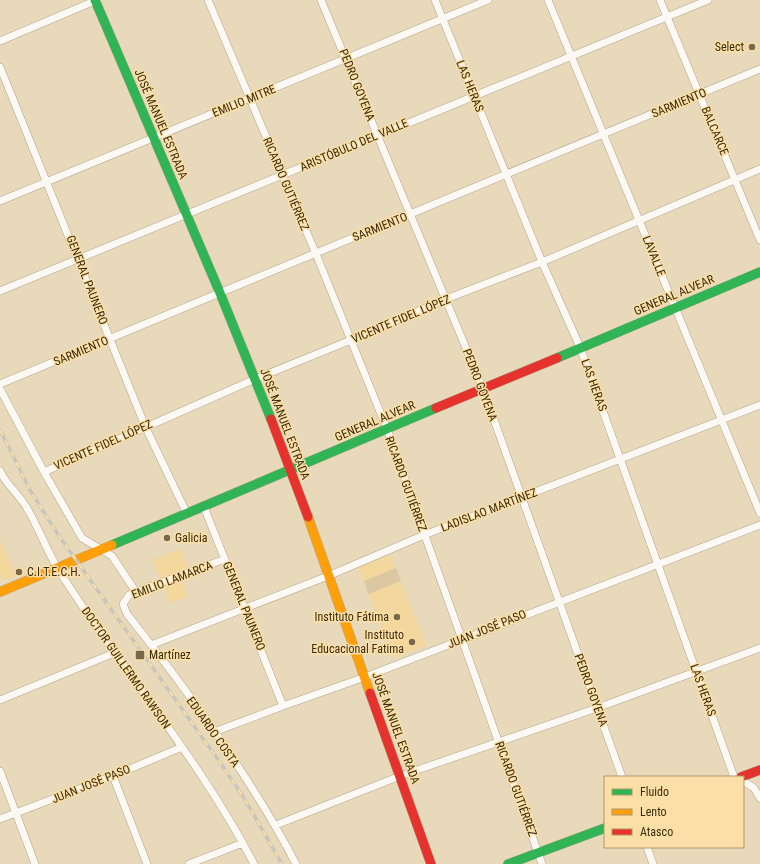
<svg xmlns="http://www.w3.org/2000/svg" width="760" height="864" font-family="'Roboto Condensed',sans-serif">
	<rect width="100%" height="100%" fill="#e8d9ba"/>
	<path fill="#f3d79d" d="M0,540L16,576L3,581L0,574Z
		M181,549L188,569L160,579L152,560Z
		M390,555L426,645L394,658L358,567Z
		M182,580L187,597L170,603L164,586Z"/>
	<path fill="#dbc7a1" d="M396,568L401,581L368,594L364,581Z"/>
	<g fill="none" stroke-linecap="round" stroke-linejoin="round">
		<defs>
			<path id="street" d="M208,0L316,254L387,429L542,864
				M321,0L483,389L622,777
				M435,0L542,262L580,347L734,777
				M548,0L760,513
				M660,0L760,240
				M0,41L97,0
				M0,67L145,426L187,514
				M0,201L488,0
				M0,291L708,0
				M0,384L760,69
				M0,389L44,472L82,538L112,556L136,592
				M0,471C7,486 20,495 28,510C39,529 47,551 58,569C121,670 200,759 254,864
				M44,472L255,379L351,340L446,299L542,262L760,169
				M204,507L283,706
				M225,559L136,592L129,595L123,604L127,614C189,692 250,776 296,864
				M151,645L328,576L424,535L760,405
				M0,700L114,653
				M214,732L283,706L365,677L760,525
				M0,771L35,864
				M113,776L147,864
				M743,781L754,788L760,798
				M0,819L113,776L182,747
				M276,825L400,776L597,708L760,648
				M647,847L653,864
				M189,864L243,843"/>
			<path id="fast" d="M95,0L220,293L271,419
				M557,358L760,272
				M112,545L436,408
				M508,864L605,828"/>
			<path id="slow" d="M308,517L370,693
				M0,592L112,545"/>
			<path id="jam" d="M436,408L557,358
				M271,419L308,517
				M370,693L431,864
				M741,777L760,770"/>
		</defs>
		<use href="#street" stroke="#b1a488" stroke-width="8"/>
		<use href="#fast" stroke="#b1a488" stroke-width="10"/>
		<use href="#slow" stroke="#b1a488" stroke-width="10"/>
		<use href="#jam" stroke="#b1a488" stroke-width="10"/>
		<use href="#street" stroke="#fcf9f5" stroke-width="7"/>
		<use href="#fast" stroke="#30b455" stroke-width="9"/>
		<use href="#slow" stroke="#ff9f0a" stroke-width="9"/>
		<use href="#jam" stroke="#e5322d" stroke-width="9"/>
		<defs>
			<path id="rail" d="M0,430L30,490L59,536L219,761L244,798L282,864"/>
		</defs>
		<use href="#rail" stroke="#c9c5bb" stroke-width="3.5"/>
		<use href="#rail" stroke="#fbdfa7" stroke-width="2" stroke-dasharray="6" stroke-linecap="butt"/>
	</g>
	<g fill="#77694a" stroke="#fbdfa7" stroke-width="1.5">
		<circle cx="752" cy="47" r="4"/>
		<circle cx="167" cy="538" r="4"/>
		<circle cx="19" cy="572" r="4"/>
		<circle cx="397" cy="617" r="4"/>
		<circle cx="412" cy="642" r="4"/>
		<rect x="135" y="650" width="10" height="10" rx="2"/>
	</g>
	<g text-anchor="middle" stroke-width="3" stroke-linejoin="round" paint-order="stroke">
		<g font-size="12" fill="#3a2c0e" stroke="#fbdfa7" text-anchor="end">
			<text x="744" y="51">Select</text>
			<text x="175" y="542" text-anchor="start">Galicia</text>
			<text x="27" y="576" text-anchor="start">C.I.T.E.C.H.</text>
			<text x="389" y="621">Instituto Fátima</text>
			<text x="404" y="639">Instituto<tspan x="404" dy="14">Educacional Fatima</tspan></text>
			<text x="149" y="659" text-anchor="start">Martínez</text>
		</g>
		<g font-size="12" fill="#3a2c0e" stroke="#fbdfa7">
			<text transform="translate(357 85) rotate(68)" y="4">PEDRO GOYENA</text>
			<text transform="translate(470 86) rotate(68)" y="4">LAS HERAS</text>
			<text transform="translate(244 101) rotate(-22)" y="4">EMILIO MITRE</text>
			<text transform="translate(679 103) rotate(-23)" y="4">SARMIENTO</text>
			<text transform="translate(161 124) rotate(67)" y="4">JOSÉ MANUEL ESTRADA</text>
			<text transform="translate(715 131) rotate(67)" y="4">BALCARCE</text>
			<text transform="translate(354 145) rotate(-23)" y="4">ARISTÓBULO DEL VALLE</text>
			<text transform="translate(286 184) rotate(67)" y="4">RICARDO GUTIÉRREZ</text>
			<text transform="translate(380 227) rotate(-22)" y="4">SARMIENTO</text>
			<text transform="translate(654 256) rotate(68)" y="4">LAVALLE</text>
			<text transform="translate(87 280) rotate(69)" y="4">GENERAL PAUNERO</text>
			<text transform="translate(674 295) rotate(-23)" y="4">GENERAL ALVEAR</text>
			<text transform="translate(401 319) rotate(-23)" y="4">VICENTE FIDEL LÓPEZ</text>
			<text transform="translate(81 351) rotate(-23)" y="4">SARMIENTO</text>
			<text transform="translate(480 385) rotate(69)" y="4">PEDRO GOYENA</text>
			<text transform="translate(594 385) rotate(70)" y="4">LAS HERAS</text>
			<text transform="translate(375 421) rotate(-23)" y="4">GENERAL ALVEAR</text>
			<text transform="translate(285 424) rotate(69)" y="4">JOSÉ MANUEL ESTRADA</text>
			<text transform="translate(103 445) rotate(-24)" y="4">VICENTE FIDEL LÓPEZ</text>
			<text transform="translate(406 484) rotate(70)" y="4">RICARDO GUTIÉRREZ</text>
			<text transform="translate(489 510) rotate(-21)" y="4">LADISLAO MARTÍNEZ</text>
			<text transform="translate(172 580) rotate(-21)" y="4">EMILIO LAMARCA</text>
			<text transform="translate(244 606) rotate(68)" y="4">GENERAL PAUNERO</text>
			<text transform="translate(487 629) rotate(-22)" y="4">JUAN JOSÉ PASO</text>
			<text transform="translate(126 668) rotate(55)" y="4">DOCTOR GUILLERMO RAWSON</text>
			<text transform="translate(591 690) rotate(70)" y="4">PEDRO GOYENA</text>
			<text transform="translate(703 690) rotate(70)" y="4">LAS HERAS</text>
			<text transform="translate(396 728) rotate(70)" y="4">JOSÉ MANUEL ESTRADA</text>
			<text transform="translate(213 732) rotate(55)" y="4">EDUARDO COSTA</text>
			<text transform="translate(91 784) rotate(-22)" y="4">JUAN JOSÉ PASO</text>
			<text transform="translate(516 789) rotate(70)" y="4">RICARDO GUTIÉRREZ</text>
		</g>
	</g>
	<rect x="604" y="776" width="140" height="72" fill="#fbdfa7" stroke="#ae976a"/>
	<rect x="612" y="789" width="20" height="6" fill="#30b455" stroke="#ae976a"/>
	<text x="640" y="796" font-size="12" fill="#3a2c0e">Fluido</text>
	<rect x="612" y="809" width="20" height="6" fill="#ff9f0a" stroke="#ae976a"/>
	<text x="640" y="816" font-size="12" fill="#3a2c0e">Lento</text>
	<rect x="612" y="829" width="20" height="6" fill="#e5322d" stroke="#ae976a"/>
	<text x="640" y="836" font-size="12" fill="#3a2c0e">Atasco</text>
</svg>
